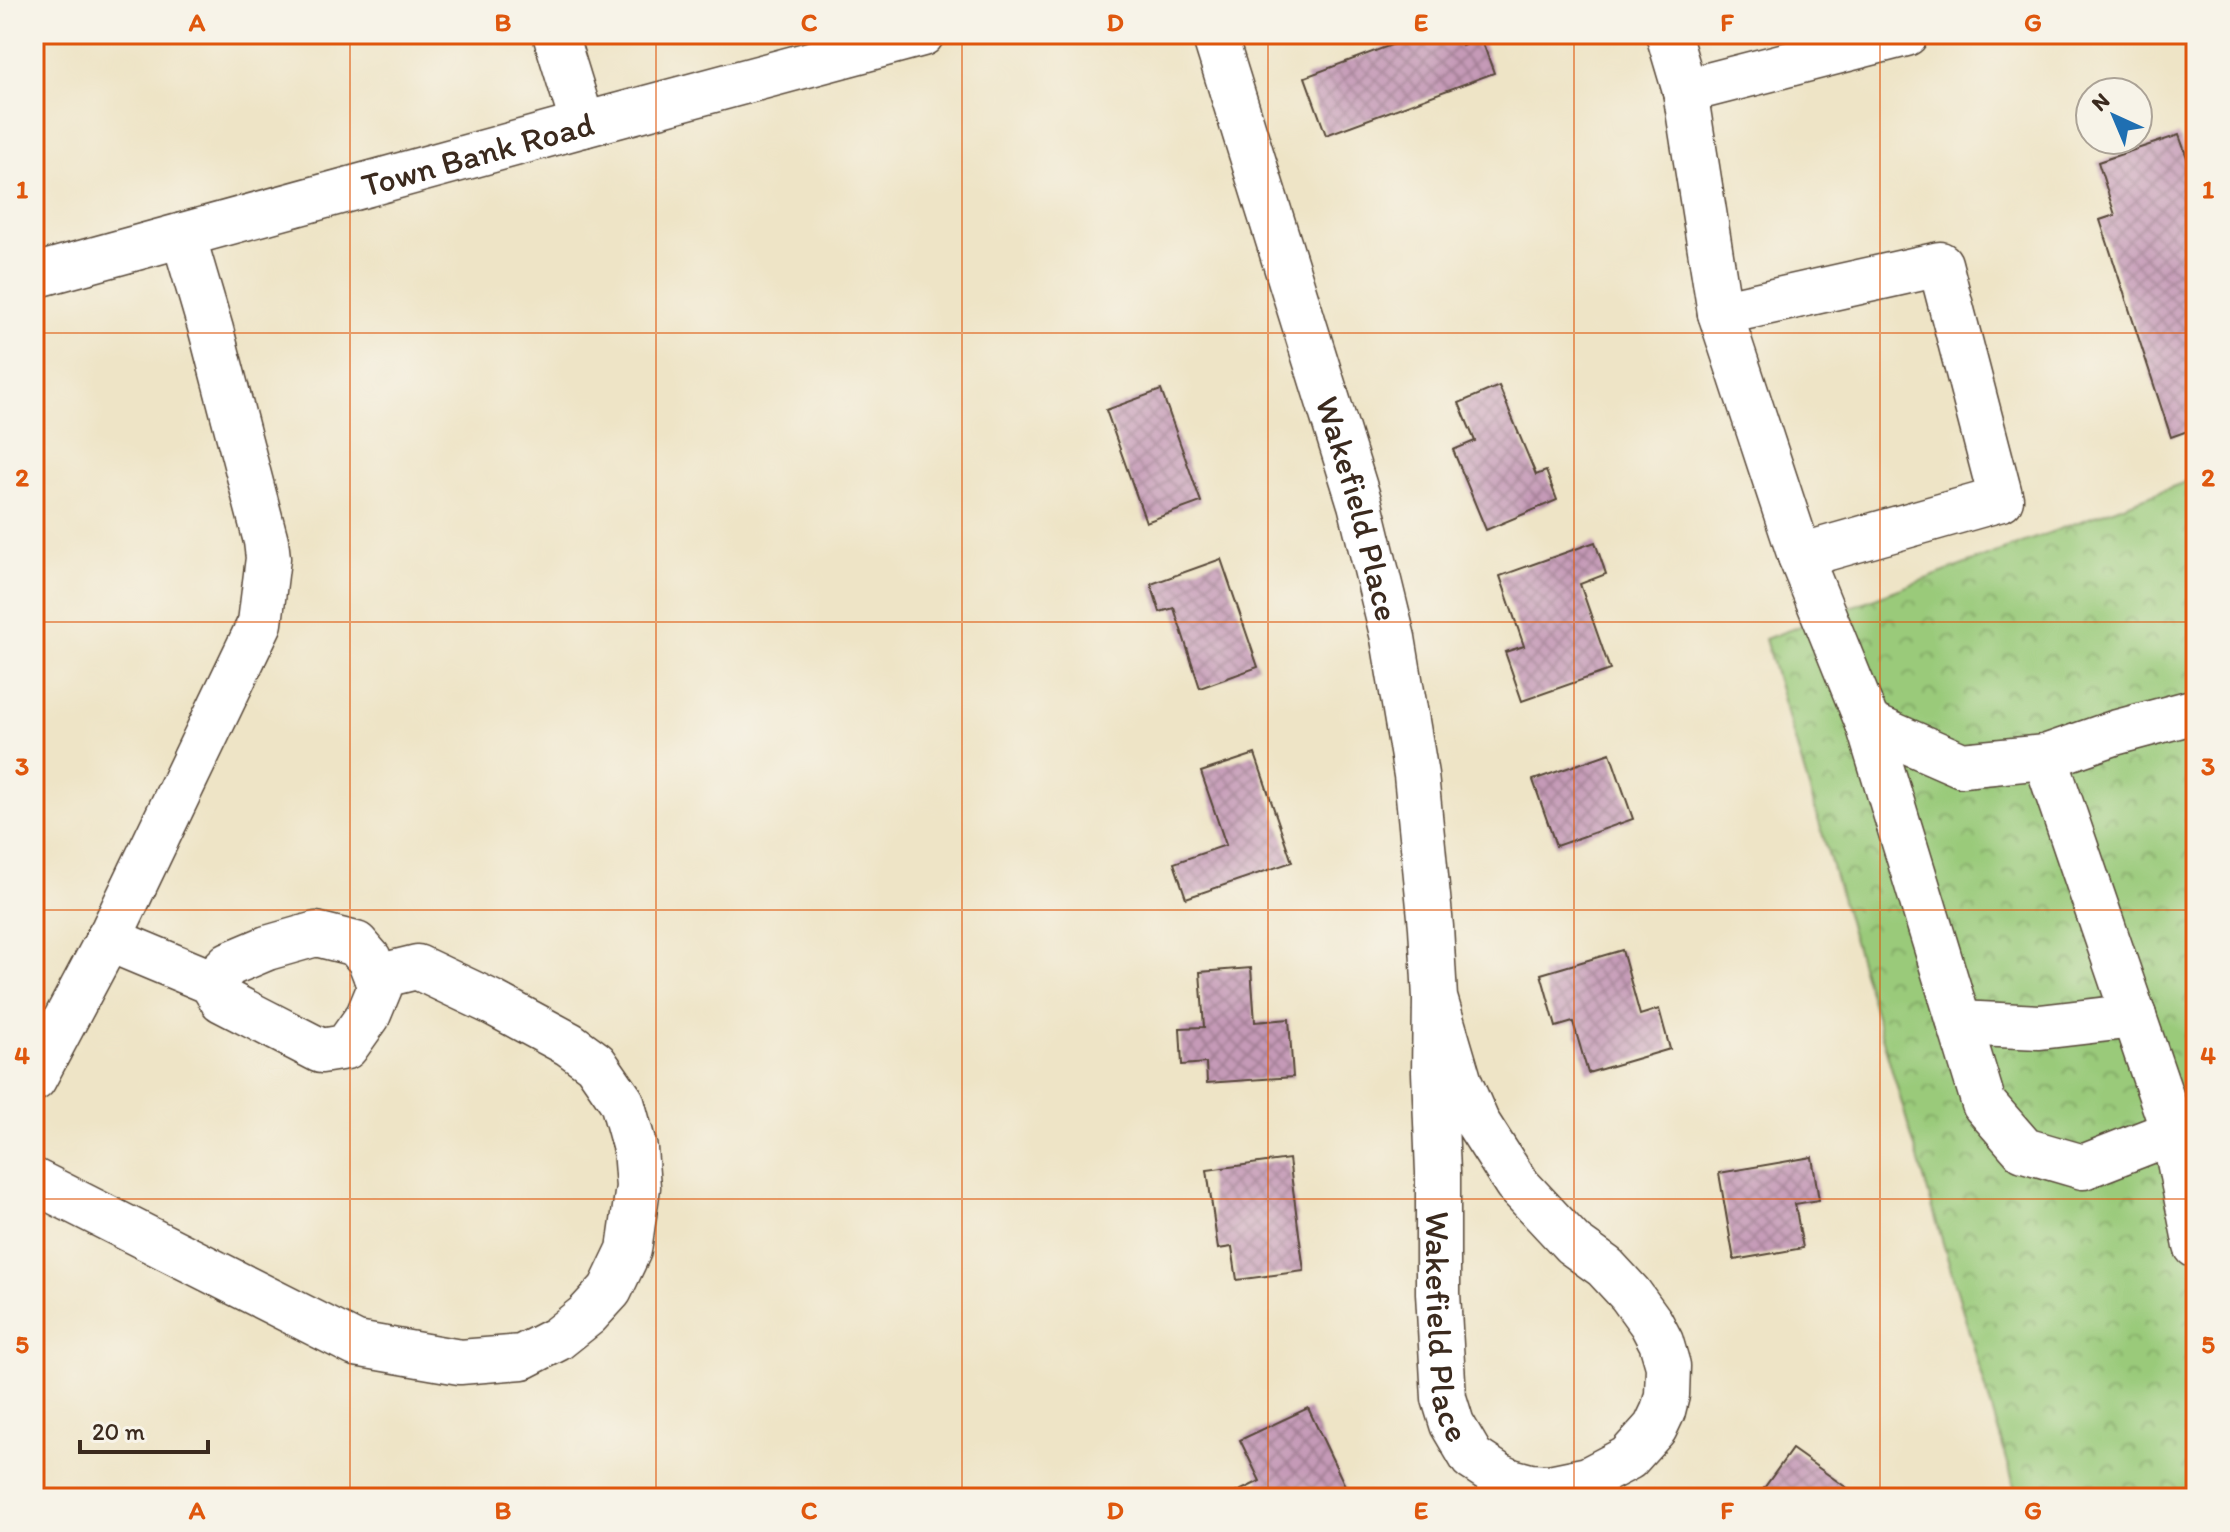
<svg xmlns="http://www.w3.org/2000/svg" width="2230" height="1532" font-family="Itim,sans-serif">
	<defs>
		<pattern id="park-crowns" width="20" height="18" patternUnits="userSpaceOnUse" patternTransform="scale(2)"><rect width="20" height="18" fill="#9aca7a"/><path d="M2 6a3 3 0 1 1 6 0M12 15a3 3 0 1 1 6 0" fill="none" stroke="#7fa463"/></pattern>
		<pattern id="building-cross-hatch" width="8" height="8" patternUnits="userSpaceOnUse" patternTransform="scale(2)"><rect width="8" height="8" fill="#c59ab7"/><path d="M0 0l8 8M0 8l8-8" fill="none" stroke="#a17e94"/></pattern>
	</defs>
	<rect width="100%" height="100%" fill="#f7f3e8"/>
	<filter id="ink" filterUnits="userSpaceOnUse"><feTurbulence type="fractalNoise" baseFrequency=".0125" numOctaves="2"/><feDisplacementMap in="SourceGraphic" scale="16" xChannelSelector="R" yChannelSelector="G"/><feConvolveMatrix kernelMatrix="1 2 1 2 8 2 1 2 1" color-interpolation-filters="sRGB"/></filter>
	<filter id="wash" filterUnits="userSpaceOnUse"><feTurbulence type="fractalNoise" baseFrequency=".006" numOctaves="4" result="noise"/><feDisplacementMap in="SourceGraphic" scale="32" xChannelSelector="R" yChannelSelector="G"/><feGaussianBlur stdDeviation="1.8" result="paint"/><feColorMatrix in="noise" values="0 0 0 0 0 0 0 0 0 0 0 0 0 0 0 0 0 1.4 0 .05"/><feComposite in="paint" operator="in"/></filter>
	<g filter="url(#wash)">
		<rect width="100%" height="100%" fill="#eee4c6"/>
		<path fill="url(#park-crowns)" stroke="#6a7a4c" stroke-width="2" d="M2196,478V1498H2018L1765,639Z"/>
		<g id="blocks">
			<path fill="url(#building-cross-hatch)" d="M1403,34H1458L1462,45L1481,38L1494,73L1326,135L1305,77L1405,40Z
				M2179,135L2189,163L2196,161V428L2171,437L2100,220L2115,215L2098,162Z
				M1499,386L1536,475L1546,471L1557,500L1486,530L1453,450L1475,441L1459,403Z
				M1161,390L1201,502L1146,522L1106,410Z
				M1595,542L1606,574L1580,584L1610,670L1522,701L1505,652L1524,646L1500,576Z
				M1221,559L1258,667L1200,688L1174,608L1160,612L1151,584Z
				M1610,753L1633,819L1556,846L1533,780Z
				M1255,754L1292,862L1186,898L1174,863L1226,845L1201,772Z
				M1622,950L1640,1015L1659,1009L1670,1049L1588,1073L1573,1022L1556,1027L1541,974Z
				M1251,968L1255,1022L1289,1019L1293,1077L1207,1083L1206,1063L1182,1065L1180,1028L1204,1027L1200,972Z
				M1812,1157L1819,1200L1795,1204L1803,1248L1734,1260L1719,1173Z
				M1289,1159L1304,1271L1237,1280L1232,1247L1218,1249L1207,1170Z
				M1308,1408L1348,1492L1335,1498H1233L1231,1495L1260,1481L1240,1440Z
				M1792,1449L1861,1498H1757Z"/>
		</g>
	</g>
	<g filter="url(#ink)">
		<use href="#blocks" fill-opacity="0" stroke="#564637" stroke-width="2"/>
		<g fill="none" stroke-linecap="round" stroke-linejoin="round">
			<defs>
				<g id="minor">
					<path d="M555,34L583,125"/>
					<path id="s1" d="M1214,34L1360,504L1393,638L1416,775L1431,927L1435,998L1434,1072L1438,1173V1293L1444,1398L1452,1424L1472,1458L1498,1475L1511,1481L1530,1486L1549,1487L1588,1479L1628,1458L1655,1428L1663,1411L1667,1395L1668,1366L1661,1342L1651,1323L1630,1294L1605,1267L1573,1244L1516,1183L1477,1122L1460,1083L1435,998"/>
					<path d="M1668,34L1685,91L1720,313L1800,556L1868,724L1984,1104L2024,1150L2083,1167L2196,1123"/>
					<path d="M1685,91L1906,34"/>
					<path id="s2" d="M34,276L583,125L922,34"/>
					<path d="M1720,313L1940,264L2001,499L1800,556"/>
					<path d="M1868,724L1962,765L2045,757L2114,733L2196,711"/>
					<path d="M2045,757L2173,1131L2196,1246"/>
					<path d="M108,939L211,982L222,1000L321,1051L346,1047L368,1016L380,987L369,959L356,944L316,934L267,948L229,964L211,982"/>
					<path d="M1959,1023L2040,1027L2134,1016"/>
					<path d="M34,1079L113,930L260,623L268,558L266,541L211,330L183,235"/>
					<path d="M34,1181L356,1344L460,1362L522,1357L557,1339L587,1315L610,1290L629,1250L638,1187L635,1149L622,1102L595,1063L569,1044L493,1003L417,967L376,977"/>
				</g>
			</defs>
			<use href="#minor" stroke="#564637" stroke-width="47"/>
			<use href="#minor" stroke="#fff" stroke-width="44"/>
		</g>
	</g>
	<path fill="none" stroke="#df570d" stroke-width="2" stroke-opacity="0.55" d="M350,34V1498M656,34V1498M962,34V1498M1268,34V1498M1574,34V1498M1880,34V1498M34,333H2196M34,622H2196M34,910H2196M34,1199H2196"/>
	<g text-anchor="middle" stroke-width="6" stroke-linejoin="round" paint-order="stroke">
		<g font-size="34" fill="#3b2a1e" stroke="#f7f3e8">
			<text dy="12" stroke="none"><textPath href="#s2" startOffset="460">Town Bank Road</textPath></text>
			<text dy="12" stroke="none"><textPath href="#s1" startOffset="496">Wakefield Place</textPath></text>
			<text dy="12" stroke="none"><textPath href="#s1" startOffset="1322">Wakefield Place</textPath></text>
		</g>
	</g>
	<rect width="2230" height="1532" fill="none" stroke="#f7f3e8" stroke-width="88"/>
	<g transform="translate(2114 116) rotate(316)"><circle r="38" fill="#f7f3e8" stroke="#aca397" stroke-width="2"/>
	<path d="M0-6L14 30L0 20L-14 30Z" fill="#1f6fb2"/>
	<text y="-12" font-size="22" font-weight="bold" text-anchor="middle" fill="#3b2a1e">N</text>
	</g>
	<path d="M80 1440v12h128v-12" fill="none" stroke="#3b2a1e" stroke-width="4"/>
	<text x="92" y="1440" font-size="24" fill="#3b2a1e" stroke="#f7f3e8" stroke-width="6" paint-order="stroke">20 m</text>
	<rect x="44" y="44" width="2142" height="1444" fill="none" stroke="#df570d" stroke-width="3"/>
	<g font-size="26" text-anchor="middle" font-weight="bold" fill="#df570d">
		<text x="197" y="31">A</text>
		<text x="503" y="31">B</text>
		<text x="809" y="31">C</text>
		<text x="1115" y="31">D</text>
		<text x="1421" y="31">E</text>
		<text x="1727" y="31">F</text>
		<text x="2033" y="31">G</text>
		<text x="22" y="198">1</text>
		<text x="2208" y="198">1</text>
		<text x="22" y="486">2</text>
		<text x="2208" y="486">2</text>
		<text x="22" y="775">3</text>
		<text x="2208" y="775">3</text>
		<text x="22" y="1064">4</text>
		<text x="2208" y="1064">4</text>
		<text x="22" y="1353">5</text>
		<text x="2208" y="1353">5</text>
		<text x="197" y="1519">A</text>
		<text x="503" y="1519">B</text>
		<text x="809" y="1519">C</text>
		<text x="1115" y="1519">D</text>
		<text x="1421" y="1519">E</text>
		<text x="1727" y="1519">F</text>
		<text x="2033" y="1519">G</text>
	</g>
</svg>
